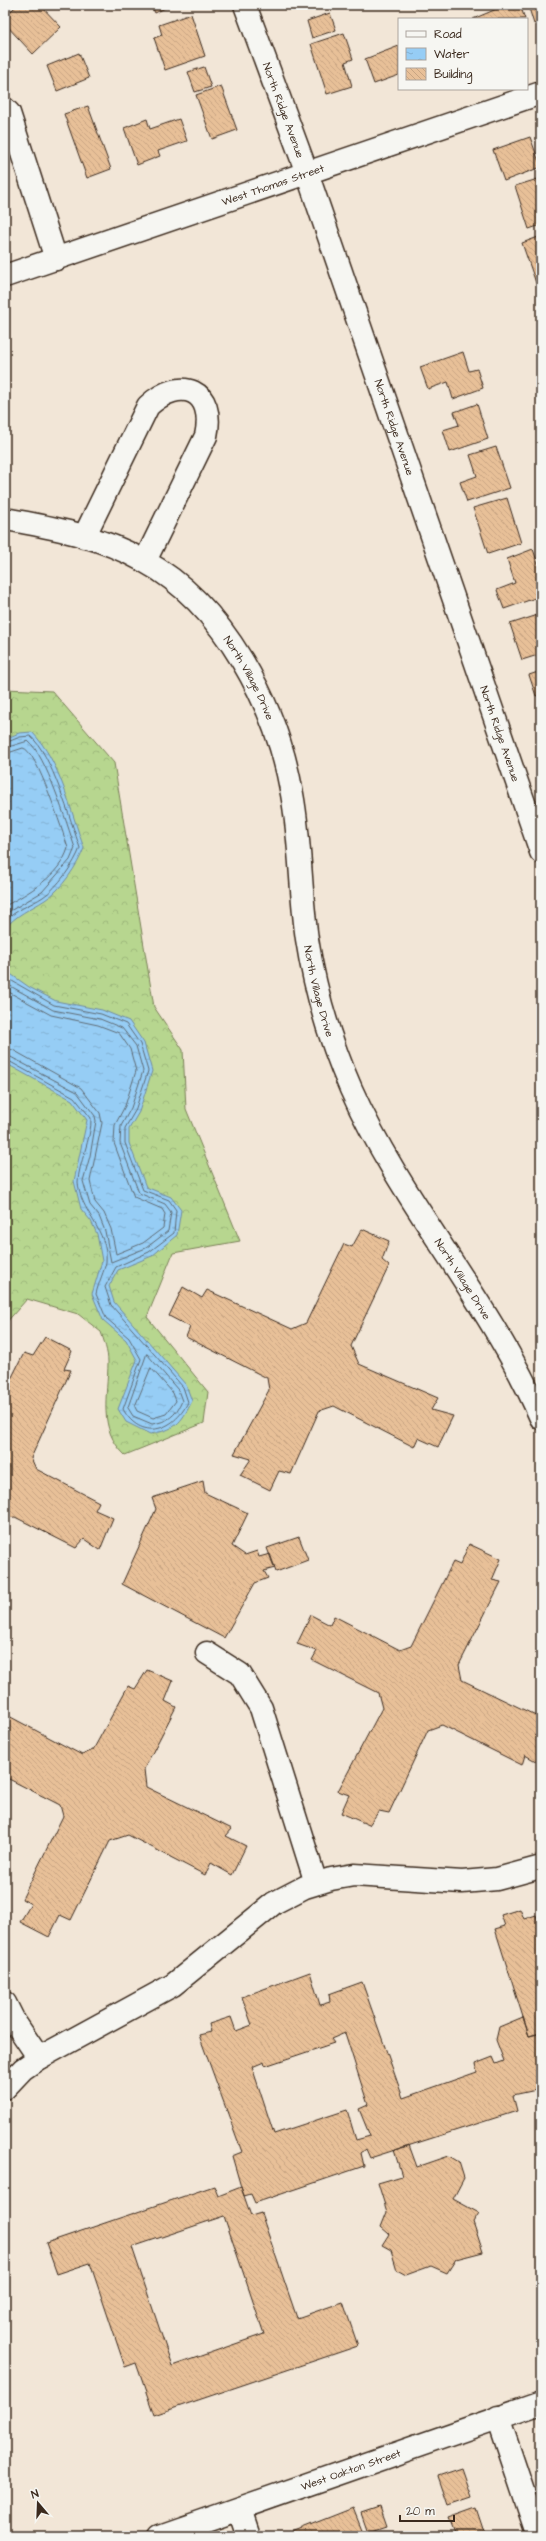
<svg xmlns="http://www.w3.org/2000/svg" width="546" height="2541" font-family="'Architects Daughter',sans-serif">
	<defs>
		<pattern id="forest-crowns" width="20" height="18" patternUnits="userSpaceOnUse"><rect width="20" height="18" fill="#b7d68f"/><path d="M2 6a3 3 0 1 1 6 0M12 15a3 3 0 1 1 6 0" fill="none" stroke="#9eb87b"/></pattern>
		<pattern id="water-ripples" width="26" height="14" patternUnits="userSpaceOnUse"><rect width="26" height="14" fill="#96cdf5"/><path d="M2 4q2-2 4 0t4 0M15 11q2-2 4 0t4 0" fill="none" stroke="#82b0d2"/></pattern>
		<pattern id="building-back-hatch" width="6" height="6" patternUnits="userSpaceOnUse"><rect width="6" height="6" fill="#e8c098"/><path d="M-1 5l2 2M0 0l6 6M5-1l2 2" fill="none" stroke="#c8a583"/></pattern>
	</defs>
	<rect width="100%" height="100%" fill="#f2e6d7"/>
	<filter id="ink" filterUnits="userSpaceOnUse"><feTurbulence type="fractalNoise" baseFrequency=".025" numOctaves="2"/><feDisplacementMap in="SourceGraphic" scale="8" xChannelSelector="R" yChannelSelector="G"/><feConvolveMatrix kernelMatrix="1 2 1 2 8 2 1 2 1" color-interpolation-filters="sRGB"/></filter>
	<g filter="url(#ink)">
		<path fill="url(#forest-crowns)" stroke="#798056" d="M5,689L52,691L114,763L154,1007L183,1050L186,1109L240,1241L173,1253L147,1317L208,1392L204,1423L125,1455C97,1428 108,1397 108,1362C108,1352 104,1341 101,1332L78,1314L27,1299L5,1324Z"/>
		<path fill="url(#water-ripples)" stroke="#728c9f" d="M32,732C61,762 70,810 84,848C78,865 61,890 45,900C31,909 15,915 5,929V739L19,733Z
			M5,970L29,987L56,1001L102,1010L129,1021L144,1043L152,1071L139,1112L129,1129V1143L146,1187L171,1197L181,1210L177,1235L152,1256L118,1270L109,1286L114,1302L186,1385L192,1401C181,1424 175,1430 150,1434L126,1422L118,1409L137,1360L126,1340L103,1320L92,1294L102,1261L97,1234L91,1221L81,1209L74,1181L87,1120L72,1100L5,1063Z"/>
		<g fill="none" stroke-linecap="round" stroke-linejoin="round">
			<path stroke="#5f6b74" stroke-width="1" d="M5,743L20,737L30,736C51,752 71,822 80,848C75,863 57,888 43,897C31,905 14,910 5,922
				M5,748L28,741C46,755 67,824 75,848L70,860L42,892L5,914
				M5,754L23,748C37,750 63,833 68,848C60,876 28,893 5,906
				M5,977L54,1005L101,1014L126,1024L140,1044L148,1071L135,1111L125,1128V1143L143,1190L169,1200L176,1210L174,1233L149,1252L116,1267L105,1287L111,1305L183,1387L188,1402C174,1432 140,1441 123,1409L141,1359L129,1338L106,1318L96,1294C98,1284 105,1269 106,1262C109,1231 79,1210 78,1182C78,1165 92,1138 91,1118L74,1097L5,1059
				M5,983L53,1010L100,1019L122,1028L136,1046L143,1071L131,1108L121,1126L120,1143L139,1193L165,1204L171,1212L168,1231L146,1248L111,1262L105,1231L99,1216L90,1205L83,1181L90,1156L96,1121L95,1116L77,1092L5,1054
				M5,990L51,1015L98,1025L119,1033L130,1049L136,1071L125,1106L115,1125L114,1143L134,1197L162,1209L165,1214L163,1228L143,1243L116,1254L111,1229L104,1213L95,1202L90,1181L102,1123L100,1113L81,1088L13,1050L5,1048
				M147,1354L178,1390L182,1401C176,1416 167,1422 152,1424L133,1416L128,1408Z
				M151,1368L173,1393L176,1401L166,1414L153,1418L137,1411L135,1407Z"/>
		</g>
		<path fill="url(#building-back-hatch)" stroke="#3b2a1e" fill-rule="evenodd" d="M17,5H40L61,27L33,54L5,24V17Z
			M151,5H171L155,13Z
			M506,5H520L525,19H473Z
			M528,5H541V22L534,24Z
			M330,13L336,30L312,38L307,21Z
			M191,14L205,56L165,70L154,38L162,35L159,25Z
			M344,33L353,59L345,62L352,86L327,94L311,44Z
			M399,46V75L374,84L365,59Z
			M79,53L89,78L57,91L47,66Z
			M204,67L211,87L195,92L188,72Z
			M221,86L237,130L212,139L196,95Z
			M88,106L111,169L87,178L64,114Z
			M147,119L150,129L179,119L187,141L158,151L160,156L137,165L124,128Z
			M530,137L541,167L504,181L493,150Z
			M541,178V225L529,229L515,186Z
			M541,236V281L536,283L522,243Z
			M463,352L469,371L477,369L483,388L453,399L448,382L428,389L420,367Z
			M477,404L488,439L450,452L443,430L459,425L454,412Z
			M496,447L510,488L467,502L460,482L477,476L470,455Z
			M507,498L521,543L488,554L473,508Z
			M533,549L541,573V596L504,609L497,590L515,583L507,559Z
			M541,614V654L522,660L510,624Z
			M541,671V694L536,696L529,675Z
			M362,1229L389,1241L382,1260L389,1266L351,1346L359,1364L438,1398L431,1410L453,1416L438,1447L418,1438L414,1447L334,1406L319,1411L291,1474L279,1471L270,1490L240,1475L251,1459L234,1454L269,1390L267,1378L186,1337L190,1327L169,1316L183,1287L202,1298L207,1290L292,1329L306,1323L344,1244L352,1247Z
			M45,1337L72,1351L64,1369L71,1370L31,1458L36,1469L99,1502L95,1510L113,1518L100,1550L84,1539L76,1548L15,1517L5,1518V1391L24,1353L33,1356Z
			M203,1481L205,1493L248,1513L232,1546L245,1555L257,1551L259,1557L270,1554L275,1568L264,1571L268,1578L255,1583L224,1638L122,1584L156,1509L152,1498Z
			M299,1537L308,1560L276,1572L267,1548Z
			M469,1544L501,1559L492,1580L501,1582L459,1665L462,1680L541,1718V1764L525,1755L522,1765L442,1725L428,1730L389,1813L379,1811L369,1825L341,1813L349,1795L338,1791L382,1708L378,1693L312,1660L317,1651L297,1644L311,1615L330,1625L334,1616L400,1650L411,1646L453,1562L460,1565Z
			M147,1670L173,1681L165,1701L176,1707L144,1769L146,1787L232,1829L226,1836L246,1846L232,1875L211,1863L205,1875L128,1835L110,1841L71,1920L60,1915L49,1937L20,1922L31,1904L22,1899L63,1816L60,1805L5,1777V1714L82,1755L93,1750L128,1686L135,1689Z
			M520,1909L524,1919L536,1915L541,1932V2033L529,2036L495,1929L505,1926L501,1915Z
			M310,1972L320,2005L330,2002L329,1994L362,1982L403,2098L477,2072L475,2064L493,2057L496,2064L504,2061L496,2040L499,2027L523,2017L529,2036L541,2033V2089L513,2095L517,2111L370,2158L366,2149L361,2153L364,2166L255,2203L251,2194L244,2196L241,2187L232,2156L242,2152L199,2035L211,2032L209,2024L231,2017L236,2031L252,2025L242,1997ZM345,2033L368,2105L359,2109L370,2136L356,2140L347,2110L274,2134L252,2067L264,2062L265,2066L334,2043L331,2039Z
			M409,2145L417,2167L449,2156L459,2162L464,2178L453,2199L479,2213L473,2222L483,2252L456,2259L447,2273L431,2266L406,2275L397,2270L391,2250L382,2245L389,2234L381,2227L387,2212L378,2183L402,2176L394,2150Z
			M214,2186L218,2196L241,2187L251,2216L261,2213L297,2318L343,2302L358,2346L154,2415L136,2363L125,2367L90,2263L57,2274L46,2243ZM224,2216L264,2334L172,2366L132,2247Z
			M462,2468L472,2497L448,2505L438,2476Z
			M379,2507L386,2527L368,2533L361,2513Z
			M353,2508L363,2533L355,2536H294L292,2532Z
			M476,2508L484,2532L473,2536H455L448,2518Z"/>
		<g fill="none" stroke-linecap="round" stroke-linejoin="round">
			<defs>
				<g id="street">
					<path id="s1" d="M245,5L307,173L541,852"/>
					<path d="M5,109L9,113L56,259"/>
					<path id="s2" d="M5,519C52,527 102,537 144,561C224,604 277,707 292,794C301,842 300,891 307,939C315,991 330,1041 351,1089C402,1204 490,1300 541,1418"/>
					<path d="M84,537L148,406C181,375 216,390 206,436L145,561"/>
					<path d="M207,1653L240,1674L261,1708L316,1883"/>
					<path d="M5,2003L14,2021L39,2058"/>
					<path d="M5,2088L23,2069L39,2058L173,1985L274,1903L305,1887L331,1879L354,1875L462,1882L497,1879L541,1867"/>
					<path d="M498,2417L538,2536"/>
					<path d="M239,2509L248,2536"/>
					<path id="s3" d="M160,2536L541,2403"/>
				</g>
				<g id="secondary">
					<path id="s4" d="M5,276L541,93"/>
				</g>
			</defs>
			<use href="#street" stroke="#3b2a1e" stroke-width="25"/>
			<use href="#secondary" stroke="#3b2a1e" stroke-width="25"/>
			<use href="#street" stroke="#f6f6f2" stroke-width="22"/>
			<use href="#secondary" stroke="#f6f6f2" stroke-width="22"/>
		</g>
	</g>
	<g text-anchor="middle" stroke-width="3" stroke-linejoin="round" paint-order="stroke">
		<g font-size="11" fill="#3b2a1e" stroke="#f6f6f2">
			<text dy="4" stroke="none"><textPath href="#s1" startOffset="112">North Ridge Avenue</textPath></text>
			<text dy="4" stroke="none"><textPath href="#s4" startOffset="283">West Thomas Street</textPath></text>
			<text dy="4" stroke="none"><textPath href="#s1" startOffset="448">North Ridge Avenue</textPath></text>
			<text dy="4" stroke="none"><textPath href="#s2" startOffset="306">North Village Drive</textPath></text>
			<text dy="4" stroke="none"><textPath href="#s1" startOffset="772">North Ridge Avenue</textPath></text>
			<text dy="4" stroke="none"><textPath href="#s2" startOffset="630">North Village Drive</textPath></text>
			<text dy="4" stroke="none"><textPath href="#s2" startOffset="954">North Village Drive</textPath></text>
			<text dy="4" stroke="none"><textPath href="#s3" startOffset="202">West Oakton Street</textPath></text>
		</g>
	</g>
	<rect width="546" height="2541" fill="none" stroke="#f6f6f2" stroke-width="20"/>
	<rect x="10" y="10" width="526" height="2521" fill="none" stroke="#3b2a1e" stroke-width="1.5" filter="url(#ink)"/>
	<rect x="398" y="18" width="130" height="72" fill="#f6f6f2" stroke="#aba49d"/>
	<rect x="406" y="31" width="20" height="6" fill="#f6f6f2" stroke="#aba49d"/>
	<text x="434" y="38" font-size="12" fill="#3b2a1e">Road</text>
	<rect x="406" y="48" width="20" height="12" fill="url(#water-ripples)" stroke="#aba49d"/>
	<text x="434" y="58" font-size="12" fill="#3b2a1e">Water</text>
	<rect x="406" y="68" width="20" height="12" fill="url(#building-back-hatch)" stroke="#aba49d"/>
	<text x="434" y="78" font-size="12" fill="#3b2a1e">Building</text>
	<g transform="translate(38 2503) rotate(341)" stroke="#f6f6f2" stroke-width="3" paint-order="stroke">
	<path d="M0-3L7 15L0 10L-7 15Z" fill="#3b2a1e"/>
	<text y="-6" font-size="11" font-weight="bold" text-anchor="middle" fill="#3b2a1e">N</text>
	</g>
	<path d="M400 2515v6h54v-6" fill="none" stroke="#3b2a1e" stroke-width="2"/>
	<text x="406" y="2515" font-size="12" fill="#3b2a1e" stroke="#f6f6f2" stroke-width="3" paint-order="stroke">20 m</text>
</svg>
